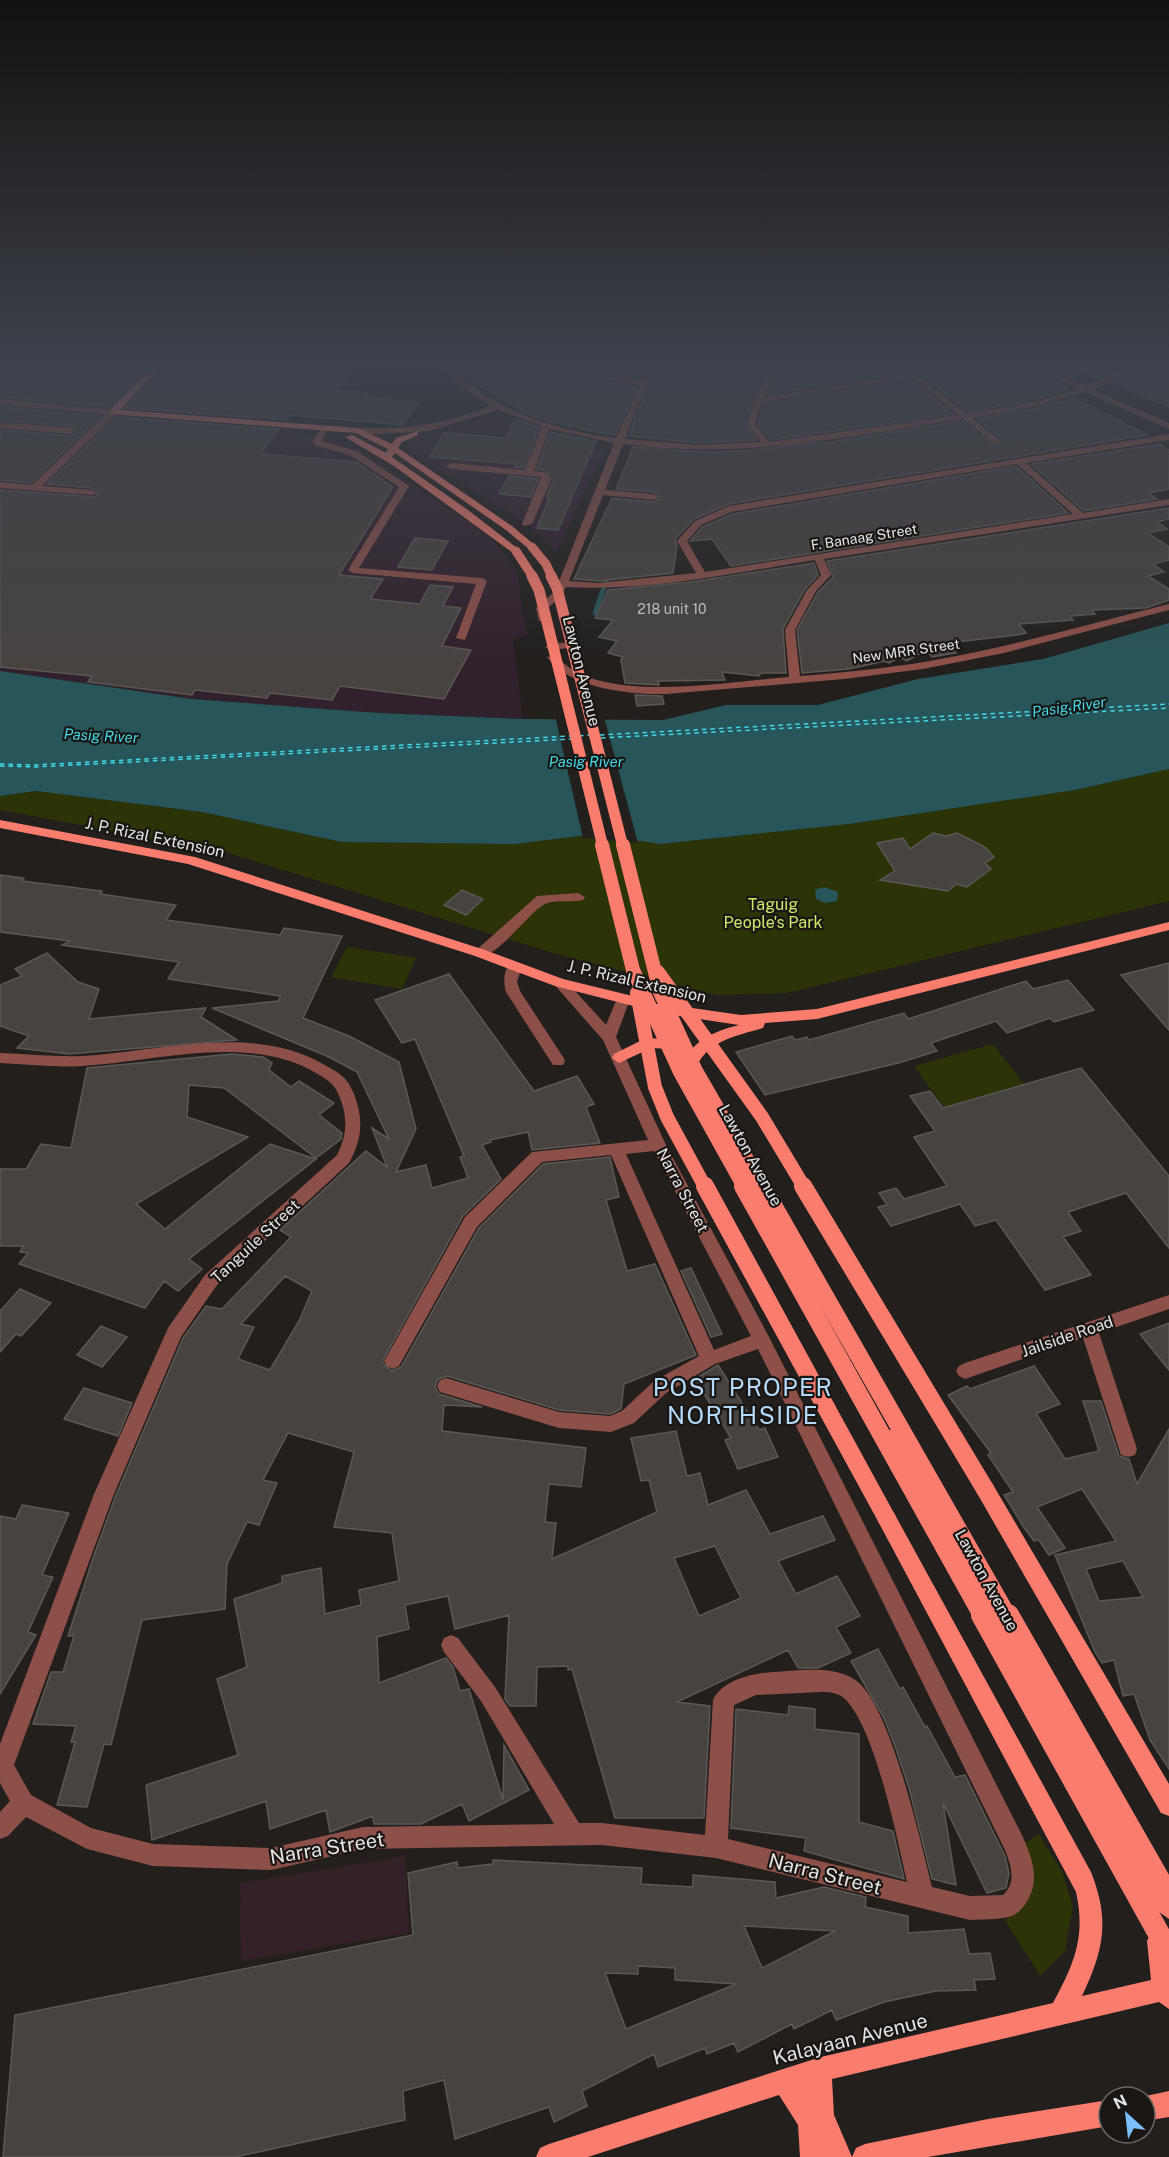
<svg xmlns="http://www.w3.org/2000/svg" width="1169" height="2157" font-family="'Public Sans',sans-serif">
	<rect width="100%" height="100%" fill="#221f1d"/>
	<path fill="#332128" d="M405,1856L409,1933L241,1961L240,1883Z"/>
	<path fill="#31212c" d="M0,404L285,432L324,437L358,449L488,535L517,569L522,611L528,634L513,639L523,719L379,713L192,699L0,671Z
		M497,417L517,426L605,449L556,552L527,524L404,447L415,436L447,431L483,418Z"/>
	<path fill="#2b3307" d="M1169,769V901L787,993L716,995L550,952L225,852L0,810V796L36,791L202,812L342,842L516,844L595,834L660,844L849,824L1075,790Z
		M347,947L416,958L402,989L331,977Z
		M993,1044L1024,1084L944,1107L914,1066Z
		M1039,1834L1062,1872L1073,1906L1065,1951L1040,1976L1005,1920L1023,1905L1022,1845Z"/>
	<path fill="#285559" d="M1169,623V769L1075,790L849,824L660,844L595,834L516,844L342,842L202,812L36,791L0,796V671L192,699L379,713L523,719L663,720L726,705H818L918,679L1043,659Z
		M824,887L838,892L837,901L825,903L816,899L815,890Z"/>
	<path fill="#221f1d" d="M555,716L604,717L638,843L583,838Z"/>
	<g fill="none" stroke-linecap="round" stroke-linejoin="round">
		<path stroke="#285559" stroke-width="4" d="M607,577L609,572"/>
		<path stroke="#285559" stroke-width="5" d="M595,613L608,576"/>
		<path stroke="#40d8e6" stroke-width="1.5" stroke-dasharray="4.5 4" stroke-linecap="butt" d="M600,735L1169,704
			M579,736L589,735
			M601,738L1169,708
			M0,764L34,765L571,736
			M0,766L35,767L572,739"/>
	</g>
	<path fill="#474341" stroke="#5b5855" stroke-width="1.5" fill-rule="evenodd" d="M0,362H153L110,407L0,397Z
		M168,362H360L336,390L370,393L366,397L419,402L403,425L290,415L286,420L125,408Z
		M462,362H553L589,379L637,387L615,435L601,433L547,421L519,410L520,408L474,383L461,369L467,368Z
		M574,362H649L642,378L595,371Z
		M662,362L771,364L752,399L745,423L757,440L698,443L629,436L638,410Z
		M850,362H891L902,373L768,394L785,364L862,373Z
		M906,362H1017L1067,387L1066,390L1036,399L968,412Z
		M1037,362H1107L1120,366L1098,378L1076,368L1071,377Z
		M1169,362V407L1112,383L1134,370L1144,374Z
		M911,380L953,414L770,440L758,424L764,404Z
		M1074,398L1148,435L729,504L694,519L675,539L677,546L673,573L599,581L574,579L612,498L654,502L661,498L654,492L616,489L633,447L709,452L751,450L836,441L962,421L996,446L1000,444L999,437L977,419L1038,408Z
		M0,407L101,416L31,483L0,480V430L71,436L77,431L71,426L0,420Z
		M116,417L279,429L260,454L356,462L393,487L339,575L383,579L370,599L420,604L430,585L453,587L443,606L461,608L442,646L471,650L444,699L340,686L332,700L270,693L267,698L195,690L192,695L88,682L92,676L0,667V490L96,497L98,493L91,488L47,484Z
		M515,419L539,427L524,468L514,467L516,464L430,457L444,433L506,438Z
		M550,432L596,441L558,530L537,528L549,499L546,498L553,481L548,471L537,469Z
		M1160,444L1169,450V489L1149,493L1157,499L1084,511L1031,464Z
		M1016,466L1068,513L731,566L712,539L690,541L702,527L732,514Z
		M509,476L538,479L531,497L499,494Z
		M1169,508V519L1157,522L1167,529L1148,533L1169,547V560L1153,564L1164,572L1148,576L1169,589V600L1146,608L1092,610L1095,614L1070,616L1073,620L1019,624L1026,633L1017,635L947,643L956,653L932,657L926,650L907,661L900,657L889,663L885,661L849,669L802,673L797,630L818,592L833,577L827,561Z
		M415,538L448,541L432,570L398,567Z
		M814,563L818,575L805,589L783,629L786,673H761L759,676L722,672L725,680L658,681L659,685L625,683L621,660L623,657L608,653L617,641L599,637L613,620L595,618L608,590L691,582Z
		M635,695L662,696L664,704L637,706Z
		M933,833L946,836L957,833L985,847L994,857L985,863L991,869L967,887L956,884L948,891L880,880L895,871L877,843L903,838L910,849Z
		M0,875L24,878L22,881L102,891L100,894L176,905L166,920L280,935L284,928L342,936L303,1018L349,1036L399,1062L416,1129L396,1172L426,1165L432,1188L468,1178L460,1157L464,1156L415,1039L402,1043L375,1000L449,974L534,1091L577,1076L594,1104L586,1107L600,1143L532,1150L528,1132L490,1140L491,1142L482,1145L501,1179L463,1216L382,1362L392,1371L401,1367L479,1228L543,1164L610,1157L619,1197L606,1200L627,1271L655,1264L696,1355L624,1384L621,1409L610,1414L559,1410L447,1376L438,1379L435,1387L439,1394L482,1407L444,1405L442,1431L586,1448L581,1487L549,1484L545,1522L556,1523L552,1559L657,1512L649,1480L641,1481L631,1438L676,1431L687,1476L700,1473L708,1505L746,1490L770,1534L823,1516L835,1540L778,1561L796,1594L837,1576L860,1616L836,1627L851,1653L818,1668H798L788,1650L677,1702L710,1706L704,1818H615L572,1669L568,1670V1666L537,1667L536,1706H510L505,1699L509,1615L455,1629L448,1596L405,1605L409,1629L377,1637L379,1683L446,1658L453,1667L460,1691L469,1689L503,1800L504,1745L529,1790L469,1821L462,1804L421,1824H374L373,1816L330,1832L326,1810L270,1829L266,1801L152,1840L146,1785L238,1755L217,1679L247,1667L234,1599L282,1583V1576L321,1568L325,1614L361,1605L359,1590L399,1581L392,1533L334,1527L354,1452L288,1433L263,1480L277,1483L259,1525L247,1522L227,1564L225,1609L142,1620L111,1745L104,1744L87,1807L57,1805L75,1742H71L76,1726L33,1724L51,1672H63L74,1636H68L93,1558L116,1495L183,1338L206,1306L222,1309L291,1237L280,1230L366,1151L387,1167L372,1128L389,1139L357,1072L329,1057L212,1008L279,1001L280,996L168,979L179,962L62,945L70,941L0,932ZM285,1276L312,1291L299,1321L270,1370L238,1359L254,1327L241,1324ZM715,1546L741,1598L699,1616L674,1558Z
		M462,890L483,899L466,915L444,905Z
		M47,953L78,982L99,989L89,1019L206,1008L201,1017L237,1040L69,1054L17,1048L29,1036L0,1026V985L22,976L15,969Z
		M1169,963V1030L1121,975Z
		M1068,980L1094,1010L1054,1022L1050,1018L1007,1033L996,1021L931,1043L937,1051L898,1063L765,1095L736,1052L792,1036L795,1040L807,1037L809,1040L904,1013L908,1019L1026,981L1033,989Z
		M232,1054L263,1057L272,1063L269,1070L291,1087L299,1081L334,1103L319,1115L342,1133L341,1139L316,1158L224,1088L189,1085L187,1117L248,1137L136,1204L165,1229L270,1144L316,1159L189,1259L202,1269L178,1291L164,1281L145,1308L19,1264L28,1253L20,1252L23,1246H0V1169H26L41,1144L71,1148L87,1068Z
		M1081,1068L1169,1176V1248L1126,1193L1068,1212L1081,1231L1063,1237L1091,1275L1045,1290L996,1220L975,1226L960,1204L891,1226L878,1207L887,1205L879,1193L896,1188L904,1199L947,1186L914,1137L935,1131L910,1096L930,1091L943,1108Z
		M691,1268L722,1334L711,1337L681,1271Z
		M20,1289L51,1303L21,1336L16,1334L0,1352V1311Z
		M1169,1323V1370L1140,1334Z
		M101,1326L127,1337L102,1367L77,1355Z
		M718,1365L759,1430L765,1428L778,1457L738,1469L725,1440L731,1438L695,1379Z
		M1034,1366L1060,1404L1037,1413V1415L1065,1459L1099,1451L1083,1401H1101L1119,1456L1129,1459L1137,1484L1169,1429V1769L1150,1740L1134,1694L1123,1696L1114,1660L1102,1663L1095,1652L1055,1555L1116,1541L1082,1489L1037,1507L1065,1548L1049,1555L1038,1539L1034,1541L1023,1526L1004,1495L1013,1492L988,1455L991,1453L948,1395L967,1386L970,1389ZM1123,1561L1143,1597L1099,1601L1086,1569Z
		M84,1388L132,1403L118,1436L64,1419Z
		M22,1505L69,1513L42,1575L53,1577L28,1632L36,1635L0,1694V1516L16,1519Z
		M878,1649L900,1689L903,1687L925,1727L927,1726L955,1777L965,1775L1005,1856L1009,1873L1006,1888L987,1893L943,1803L956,1885L932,1879L909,1788L895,1746L884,1718L851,1661Z
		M789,1706L815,1709V1729L859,1734V1822L893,1831L904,1879L804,1851L806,1838L731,1828L736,1709L788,1715Z
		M493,1860L642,1868L641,1884L693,1887V1875L775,1882L776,1898L824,1887L866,1897L865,1907L908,1916V1933L964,1929L969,1954L990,1953L995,1979L974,1980L976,1990L936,1991L884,2002L836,2020L832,2010L794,2029L792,2024L738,2052L734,2043L707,2054L705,2048L658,2067L654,2054L582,2091L587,2106L554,2122L549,2107L455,2139L444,2080L403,2091L405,2120L235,2157H3L15,2015L413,1935L408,1873L457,1862L458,1868L493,1864ZM744,1926L835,1931L762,1968ZM638,1966L675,1968V1980L736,1984L626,2029L605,1973L638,1974Z"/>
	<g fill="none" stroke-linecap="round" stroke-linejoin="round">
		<path fill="#8c5048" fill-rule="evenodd" d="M437,362H446C489,410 554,430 616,438L640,385L589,377L555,362H567L594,373L643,380L652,362H660L636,409L625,439L698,445L761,442L747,424L754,400L775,362H783L764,397L907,374L893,362H902L967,414L1037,401L1078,389L1019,362H1031L1086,386C1103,380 1125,362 1142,362L1120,377L1093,390L1169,423V429L1085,392L1038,406L972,418L998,439V443L995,444L963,419C848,437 739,460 623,444L605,490L654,494L659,497L654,500L603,495L569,581L599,583L696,573L677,541L695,521L729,506L1169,434V440L1026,463L1083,513L1169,499V505L824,559L831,575L816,591L795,630L800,676C851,672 901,667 951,657C1024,643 1096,622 1169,604V610L1004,653L923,669L844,679L666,694C630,695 568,688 547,657L556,655C595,707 732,681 789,677L785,630L807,590L821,575L815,560C733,573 649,592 566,587L561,597L546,609L547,621H539L536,608L553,593L558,584L614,443L549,429L534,471L548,473L551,480L532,524L524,526L522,524L541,477L451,469L446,466L451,463L525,470L542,426L498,410L429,431L379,434H358L354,431L358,428C408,430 444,424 491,406L463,388ZM912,378L958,415L769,442L755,424L762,402ZM1017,464L1073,514L705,572L687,541L701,525L731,512Z
			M0,399L116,410V414L42,486L91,490L96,493L94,495L0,488V482L32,485L106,414L0,405Z
			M0,422L71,428L75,431L71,434L0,428Z
			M324,426L328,429L321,441L356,451L409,486L359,568L482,578L487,581L465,640L456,638L476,584L353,573L348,570L399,487L350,455L314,445L313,440Z
			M574,642L578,643V647L550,650L545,647L550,644Z
			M578,893L585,897L583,900C572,903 555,899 545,904C528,912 496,962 475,956L473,953L537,896Z
			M515,961L522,966L517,982L520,991L563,1057L565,1061L563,1065H553L506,992C503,982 503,965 515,961Z
			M560,978L565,980L606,1025L618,996L623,994L630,999L616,1037L666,1145L768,1335L1022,1835C1032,1858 1041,1880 1026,1903C1022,1909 1016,1916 1008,1917C996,1920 982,1919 970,1920L716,1858L602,1845L363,1849L271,1870L153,1866L87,1849L26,1817L8,1836L0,1839V1812L10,1801L0,1783V1744L94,1494L168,1328L205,1275L337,1155C347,1135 348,1118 340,1098C335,1084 329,1081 316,1073C249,1033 155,1062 82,1066C55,1068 27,1064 0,1063V1053C27,1054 55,1057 82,1056C158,1052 253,1023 323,1064C340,1074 346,1075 354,1094C364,1120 362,1139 349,1163L217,1285L181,1337L114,1494L14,1765L31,1795L91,1828L153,1844L271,1848L363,1827L554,1824L481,1701L444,1652L441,1645L444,1638L451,1635L458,1638L495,1687L579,1823H602L705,1835L713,1700C722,1680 753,1673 773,1672C798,1671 836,1664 858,1682C891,1709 921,1843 932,1887L970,1896L1003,1895C1017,1882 1011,1865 1005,1850L758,1349L715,1364L666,1393L634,1423L611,1432L559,1428L440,1392L437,1386L440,1380L446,1378L559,1412L610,1416L622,1411L654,1381L699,1356L611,1155L542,1162L477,1227L399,1366L393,1369L387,1366L384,1361L387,1356L465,1217L532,1152L648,1140L603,1040L553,983ZM654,1151L751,1336L714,1350L626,1154ZM822,1692C830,1692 838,1693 844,1698C875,1727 897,1838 907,1882L728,1839L734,1705L756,1695Z
			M1169,1295V1309L1099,1333L1137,1449L1135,1455L1128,1457L1121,1455L1119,1449L1083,1338L965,1379L959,1376L956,1371L959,1366L965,1363Z"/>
		<path fill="#fa7c6d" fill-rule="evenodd" d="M157,362H166L120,410L358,428L392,444L396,438L418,431V435L402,442L398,448L512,526L537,547L529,549L506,530L395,453L392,457L468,510L521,551L513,553L394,466L345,437L352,435L386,453L388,449L356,433L110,414V410Z
			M0,820L195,857L485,950L563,979L649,1000L656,1004H665L688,1054C700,1037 719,1030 739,1025L673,1015L671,1011L673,1007L678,1006L741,1015L817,1009L1169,922V930L817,1019L765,1023L763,1028C736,1036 705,1041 695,1071L766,1197L764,1202H752L671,1049L651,1048L619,1063L612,1058L614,1054L644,1039L666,1038L653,1009L649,1010L555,986L475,956L188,864L0,828Z
			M893,1429L900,1431L1161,1886L1169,1892V1919L1145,1902L886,1443L884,1437L886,1431Z
			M985,1480L992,1483L1169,1784V1816L1161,1813L978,1495L975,1489L978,1483Z
			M887,1510L894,1513L1091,1872C1110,1920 1104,1950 1082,1996L1151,1980L1147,1941L1151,1933L1159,1929L1167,1933L1169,1937V2009L1159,2002L832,2079L834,2115L852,2157H800L798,2125L779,2095L588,2157H536L540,2148L549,2144L821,2057L1053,2003C1074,1964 1086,1937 1076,1892L880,1525L877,1519L880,1513Z
			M1169,2091V2117L1145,2121V2097H1141Z
			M1109,2100V2126L928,2157H852L856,2148L865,2144L988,2119Z"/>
		<path stroke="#fa7c6d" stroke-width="9" d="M532,547L546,564L552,577
			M516,551L533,577"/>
		<path stroke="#fa7c6d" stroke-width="11" d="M532,576L539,590L603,847
			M551,576L557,588L623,847"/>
		<path stroke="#fa7c6d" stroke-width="14" d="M602,845L633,970L680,1072L744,1187
			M623,845L660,992L695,1069L763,1187
			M658,972L762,1117L804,1187
			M637,993L655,1087L667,1117L705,1187"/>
		<path stroke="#fa7c6d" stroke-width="18" d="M705,1186L887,1519
			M743,1186L983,1617
			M762,1186L1008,1617
			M803,1186L985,1489"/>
		<path stroke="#fa7c6d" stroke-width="22" d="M982,1615L1169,1952
			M1008,1615L1169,1897"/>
	</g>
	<linearGradient id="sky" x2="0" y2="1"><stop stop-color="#131110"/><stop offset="0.55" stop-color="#3e424c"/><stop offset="1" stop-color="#3e424c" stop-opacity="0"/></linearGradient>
	<rect width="1169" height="664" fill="url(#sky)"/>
	<g text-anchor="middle" stroke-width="4.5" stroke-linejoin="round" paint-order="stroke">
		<g font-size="14" fill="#e6e4e3" stroke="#191614">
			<text transform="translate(864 537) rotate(-9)" y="5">F. Banaag Street</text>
			<text transform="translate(906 651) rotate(-8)" y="5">New MRR Street</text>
		</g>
		<g font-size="14" fill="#bebcba">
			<text x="672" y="614">218 unit 10</text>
		</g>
		<g font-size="15" font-style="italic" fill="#40d8e6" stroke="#191614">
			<text transform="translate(1069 707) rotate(-8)" y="5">Pasig River</text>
			<text transform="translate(101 736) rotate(3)" y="5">Pasig River</text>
			<text x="586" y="767">Pasig River</text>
		</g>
		<g font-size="16" fill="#e6e4e3" stroke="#191614">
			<text transform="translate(582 671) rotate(76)" y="6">Lawton Avenue</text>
			<text transform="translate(155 837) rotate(12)" y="6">J. P. Rizal Extension</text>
			<text transform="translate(637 981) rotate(13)" y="6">J. P. Rizal Extension</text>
			<text transform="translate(751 1155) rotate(61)" y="6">Lawton Avenue</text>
			<text transform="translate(683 1190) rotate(62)" y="6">Narra Street</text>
			<text transform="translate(255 1241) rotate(-43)" y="6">Tanguile Street</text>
			<text transform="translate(1067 1336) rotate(-19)" y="6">Jailside Road</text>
			<text transform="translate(987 1580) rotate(61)" y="6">Lawton Avenue</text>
		</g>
		<g font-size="16" fill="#cee869" stroke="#191614">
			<text x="773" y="910">Taguig<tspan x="773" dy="18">People's Park</tspan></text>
		</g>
		<g font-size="20" fill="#e6e4e3" stroke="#191614">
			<text transform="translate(327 1848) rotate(-9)" y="7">Narra Street</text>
			<text transform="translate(825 1874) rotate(14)" y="7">Narra Street</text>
			<text transform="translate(850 2039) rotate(-14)" y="7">Kalayaan Avenue</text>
		</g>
		<g font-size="24" letter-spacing="1.5" fill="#b4dafa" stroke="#191614">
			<text x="743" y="1396">POST PROPER<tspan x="743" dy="28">NORTHSIDE</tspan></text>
		</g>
	</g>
	<g transform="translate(1127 2115) rotate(333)"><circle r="28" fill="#191614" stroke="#6b6867" stroke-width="1.5"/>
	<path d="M0-4.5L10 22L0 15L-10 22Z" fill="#7abff8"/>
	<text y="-9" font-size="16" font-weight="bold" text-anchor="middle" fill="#e6e4e3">N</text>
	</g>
</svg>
